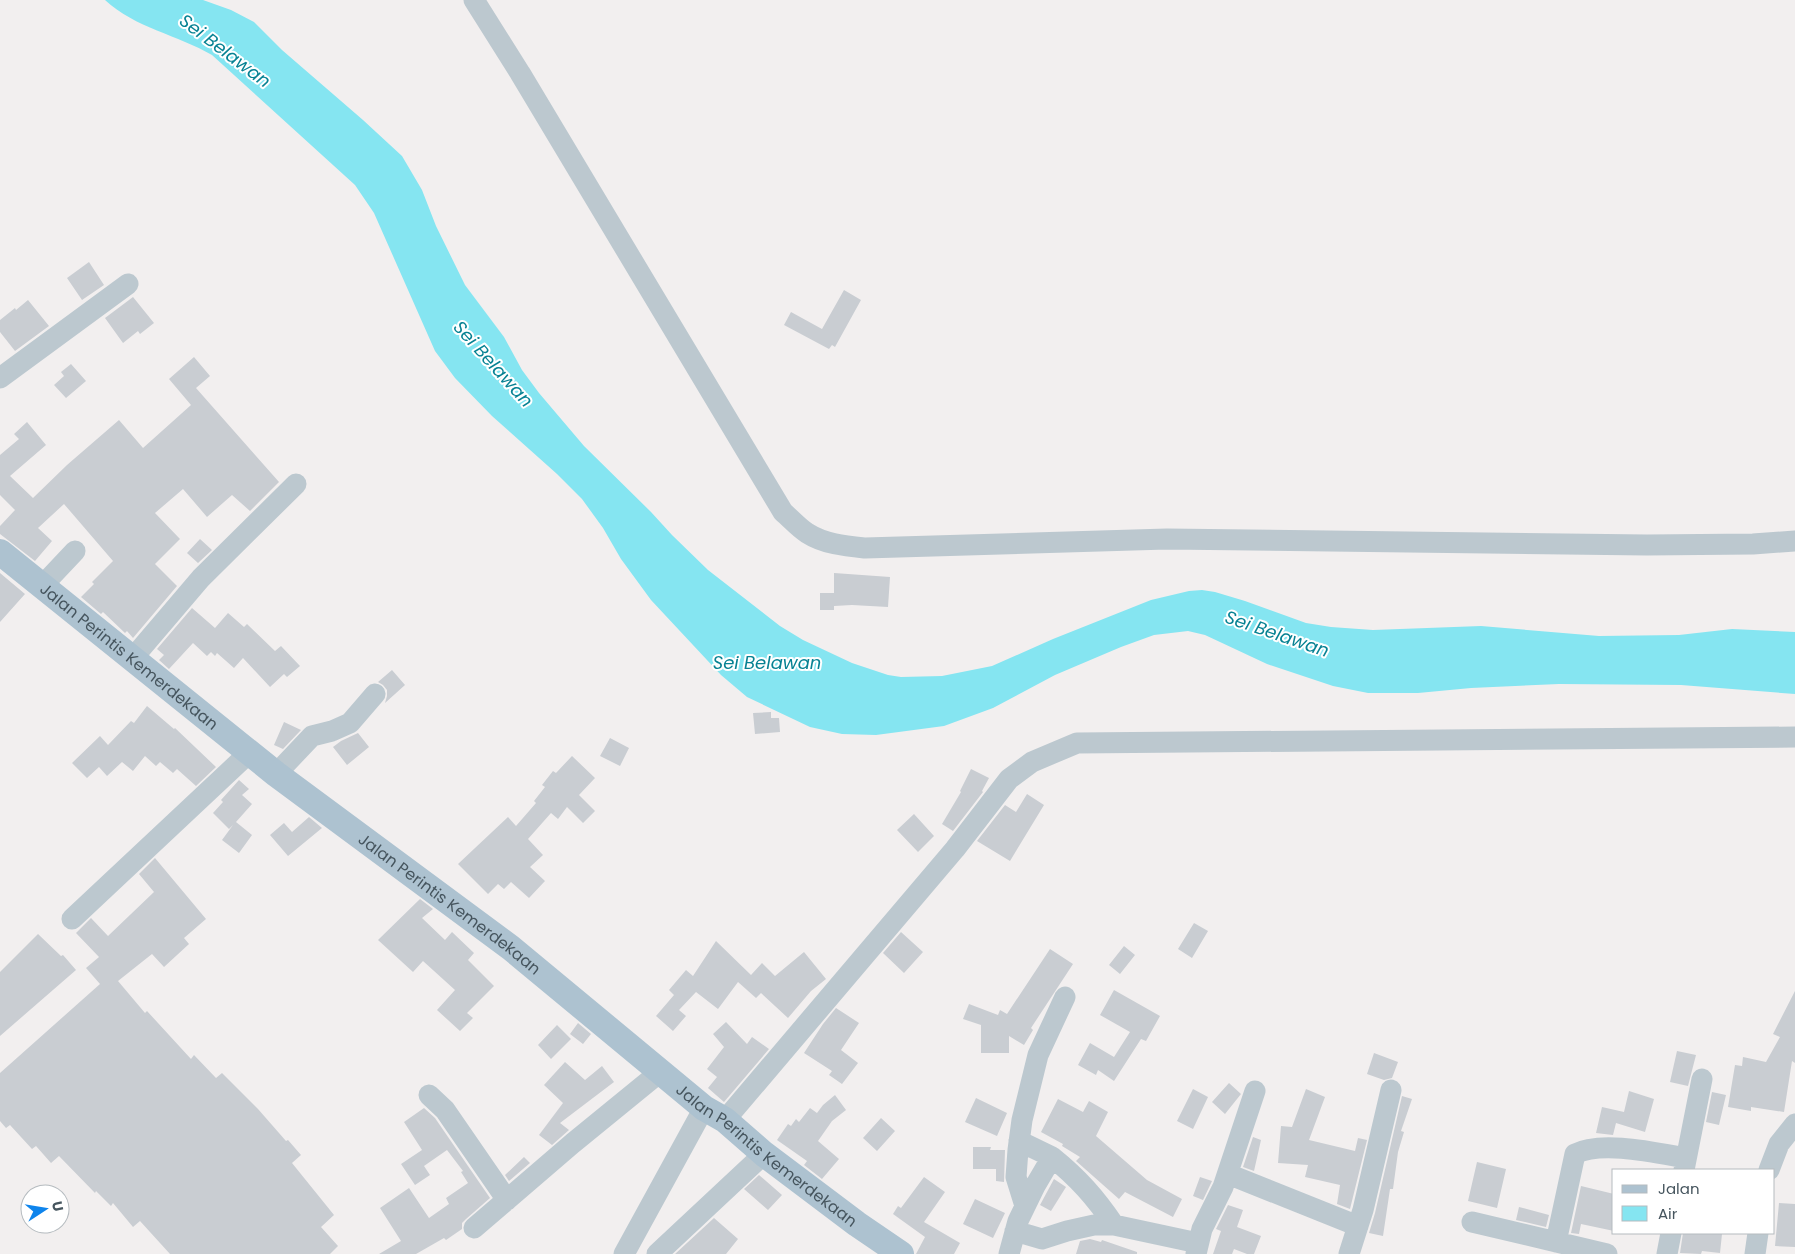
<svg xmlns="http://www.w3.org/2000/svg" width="1795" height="1254" font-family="Poppins,sans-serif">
	<rect width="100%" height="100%" fill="#f2efef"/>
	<path fill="#85e5f1" d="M105,0H203L231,10L254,22L282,50L363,120L402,156L422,190L436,226L465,285L504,337L522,370L539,393L584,446L651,512L672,535L708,570L780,626L803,640L852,663L888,675L901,677L942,676L992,666L1053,639L1151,600L1189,591L1202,590L1215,592L1245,601L1306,623L1331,627L1373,630L1481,626L1599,636L1679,635L1732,629L1795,632V694L1681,685L1559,684L1471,688L1418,693H1368L1333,686L1267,664L1205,635L1188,631L1154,635L1121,647L1055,675L993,708L944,726L876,735L842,734L810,727L747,697L721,675L651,600L621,559L603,528L582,499L557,474L492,416L455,378L435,351L374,213L355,185L212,55C178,35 135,28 105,0Z"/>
	<path fill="#c9cdd2" d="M89,262L104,285L82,300L67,278Z
		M844,290L861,300L835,347L832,345L829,349L784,325L791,312L822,329Z
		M133,297L154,323L140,334L138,331L123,343L105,318Z
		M28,300L49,326L15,351L0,332V320L15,308L16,310Z
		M194,357L210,376L196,388L279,482L250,511L232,495L207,517L183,489L155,513L180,539L155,564L177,586L133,638L127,631L125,633L103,612L101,614L81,597L94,584L92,582L113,561L64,504L38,528L52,541L35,561L0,534V526L15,510L0,495V455L19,439L14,434L27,422L46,445L10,476L33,498L67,465L119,420L143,448L191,405L169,379Z
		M71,364L86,381L66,398L54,385L64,376L61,372Z
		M200,539L212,550L198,563L187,553Z
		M0,573L25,594L0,622Z
		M834,573L890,577L888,607L852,605L834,606V610H820V593H834Z
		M192,608L215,628L228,613L244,627L247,624L275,651L281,646L300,666L287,677L284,674L270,687L243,658L234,668L217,653L215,656L211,652L207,656L193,643L169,669L159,660L164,655L157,649Z
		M392,670L405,685L385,703L387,696V690L383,685L378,682Z
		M147,706L174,729L175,728L216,767L196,786L177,769L173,773L160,762L156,766L145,756L133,771L122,762L107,776L99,767L87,778L72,763L100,736L108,745L131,721L134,723Z
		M771,712V718H779L780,732L755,734L753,713Z
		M284,722L301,730L283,749L274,745Z
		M358,733L369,747L347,765L333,747L341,741Z
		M610,738L629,748L620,766L600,756Z
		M572,756L595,778L579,795L595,811L583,823L567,807L558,819L551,813L528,839L543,855L530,867L545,881L529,898L511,882L504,889L498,884L488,894L458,864L508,817L516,826L536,803L534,801L545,787L542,785L553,771L556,773Z
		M971,769L989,778L982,791L983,792L953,831L942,824L961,792L960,791Z
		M239,780L249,789L242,795L252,804L236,822L252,835L239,853L222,840L233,825L229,829L213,813L223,802L221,800Z
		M1027,794L1044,805L1010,861L977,841L1005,805L1016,812Z
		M914,814L934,836L918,852L897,830Z
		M309,817L322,828L288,856L270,835L284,823L292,832Z
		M155,858L206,919L184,938L189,944L164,967L152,954L118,981L145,1013L147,1011L191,1059L194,1055L216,1078L222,1073L258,1109L286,1141L288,1140L301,1155L292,1163L334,1215L321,1227L338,1246L330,1254H170L140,1221L133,1227L113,1203L111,1206L96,1191L95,1193L59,1156L51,1163L36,1146L32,1149L10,1125L6,1128L0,1121V1073L100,984L86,968L99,957L76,933L91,918L108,936L154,892L139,874Z
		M420,899L433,909L422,918L445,940L452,932L474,953L468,960L494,986L467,1013L473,1018L460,1031L437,1010L455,990L423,961L413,972L378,940Z
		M1194,923L1208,931L1192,958L1178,949Z
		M901,932L923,952L904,973L883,953Z
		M38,934L61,956L63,955L76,970L0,1036V972Z
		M716,941L751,975L762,963L775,976L804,952L826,979L811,991L788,1018L761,993L756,998L738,982L718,1009L696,992L679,1010L686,1016L673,1031L656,1016L674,995L669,990L686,970L693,976Z
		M1124,946L1135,955L1120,974L1109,965Z
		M1050,949L1073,964L1031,1028L1033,1030L1024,1045L1009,1036V1053H981V1025L963,1019L969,1004L998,1015L1000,1010L1007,1014Z
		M1114,990L1160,1016L1146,1041L1141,1039L1114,1081L1098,1070L1096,1075L1078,1065L1090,1043L1114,1057L1130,1032L1100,1015Z
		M1795,991V1063L1792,1061L1784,1112L1751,1107V1111L1728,1107L1735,1065L1742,1066L1743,1057L1766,1062L1780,1037L1773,1034Z
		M836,1008L859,1023L841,1050L858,1063L842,1084L829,1075L832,1071L804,1053L823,1024Z
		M726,1022L747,1044L752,1037L769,1049L724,1102L708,1088L717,1077L707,1069L724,1047L713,1034Z
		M578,1023L591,1034L583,1044L570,1034Z
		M557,1025L571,1039L551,1059L538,1045Z
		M1677,1051L1696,1055L1688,1086L1670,1082Z
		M1374,1053L1398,1062L1392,1078L1384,1080L1367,1074Z
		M565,1062L585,1080L602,1066L614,1082L560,1123L569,1130L552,1145L539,1135L563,1103L544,1085Z
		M1229,1083L1241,1094L1225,1114L1212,1102Z
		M1193,1089L1208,1097L1193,1129L1177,1121Z
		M1306,1089L1325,1097L1309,1140L1355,1151L1358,1138L1367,1140L1350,1209L1337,1204L1340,1185L1305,1177L1308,1165L1278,1163L1281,1126L1292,1127Z
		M1629,1091L1654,1099L1645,1132L1616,1123L1613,1135L1596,1133L1602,1107L1624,1112Z
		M1712,1092L1726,1095L1719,1125L1706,1122Z
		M835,1095L846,1110L832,1121L818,1141L839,1159L822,1179L804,1165L807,1161L777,1140L788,1124L791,1126L796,1119L799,1122L810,1108L817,1113L823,1105Z
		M1402,1096L1412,1099L1401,1131L1404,1132L1398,1152L1393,1189H1390L1383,1236L1369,1233L1375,1213Z
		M976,1098L1007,1113L997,1136L965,1122Z
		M1058,1099L1083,1112L1089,1101L1108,1112L1096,1136L1147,1180L1182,1199L1173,1217L1125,1192L1119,1199L1076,1161L1080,1157L1062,1146L1063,1144L1041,1132Z
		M424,1108L435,1118L490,1198L466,1219L462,1223V1229L446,1240L444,1238L416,1254H379L401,1241L380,1208L409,1188L429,1218L449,1204L446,1198L468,1183L461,1172L463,1171L447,1150L424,1166L430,1175L415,1185L401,1164L422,1150L404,1122Z
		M881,1118L895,1131L877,1151L863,1138Z
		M1253,1137L1261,1140L1254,1171L1243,1167Z
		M973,1147H991L990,1150H1005L1004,1182L996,1181V1169H973Z
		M524,1157L530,1163L509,1181L505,1175Z
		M1477,1162L1506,1169L1497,1208L1468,1201Z
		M759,1175L782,1195L768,1210L744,1189Z
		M924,1177L945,1192L924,1222L960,1243L954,1254H916L925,1237L893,1214L898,1206L901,1208Z
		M1200,1177L1212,1181L1203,1200L1193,1196Z
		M1054,1179L1066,1187L1051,1211L1040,1205Z
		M1581,1186L1614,1194V1231L1581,1224L1579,1234L1571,1233Z
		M975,1199L1005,1213L993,1238L963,1224Z
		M1779,1203L1795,1204V1247L1775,1246Z
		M1228,1205L1243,1210L1237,1227L1261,1236L1254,1254H1247L1234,1249L1232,1254H1213L1221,1231L1216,1229Z
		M1519,1207L1549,1215L1546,1227L1516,1220Z
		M714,1218L738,1239L726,1254H675Z
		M1683,1233H1719L1722,1234L1720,1253L1702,1251L1701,1254L1680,1253Z
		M1090,1239L1101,1242L1102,1240L1137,1252V1254H1076L1080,1241Z"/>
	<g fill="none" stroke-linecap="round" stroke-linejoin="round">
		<path stroke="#bcc8cf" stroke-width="21" d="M474,0L520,73L783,512C791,519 799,528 807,533C824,544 845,546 865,548L1167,539L1647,545L1753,544L1795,541
			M0,378L128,284
			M42,586L75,551
			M132,659L201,578L296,484
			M276,774L312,736L332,731L350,723L375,694
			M72,919L249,753
			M429,1095L445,1110L507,1200
			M725,1120L955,849L1009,779L1032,762L1077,743L1795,737
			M1052,1157C1078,1178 1095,1197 1114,1225
			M1684,1170L1702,1079
			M1769,1170L1779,1144L1795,1124
			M1228,1174L1358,1226
			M1025,1206L1016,1177L1018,1150L1022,1120L1038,1055L1065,997
			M1472,1222L1607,1254
			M474,1228L573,1143L660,1072
			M1015,1231L1042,1239L1067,1231L1094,1225H1114L1198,1243
			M1556,1242L1575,1154C1601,1140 1657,1153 1686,1158
			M624,1254L704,1108
			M657,1254L764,1154
			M1009,1254L1018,1221L1035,1186L1052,1157L1019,1141
			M1196,1254L1202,1229L1223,1187L1255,1091
			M1349,1254L1363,1210L1391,1090
			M1667,1254L1671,1233
			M1755,1254L1758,1233"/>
		<path stroke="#adc2d0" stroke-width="26" id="s1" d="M0,552L276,774L511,948L704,1108L725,1120L764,1154L857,1224L901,1254"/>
	</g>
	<g text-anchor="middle" stroke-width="4" stroke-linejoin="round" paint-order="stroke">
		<g font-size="16" fill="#46555e" stroke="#fff">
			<text dy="6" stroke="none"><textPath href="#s1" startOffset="166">Jalan Perintis Kemerdekaan</textPath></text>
			<text dy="6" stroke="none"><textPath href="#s1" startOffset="571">Jalan Perintis Kemerdekaan</textPath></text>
			<text dy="6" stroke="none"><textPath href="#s1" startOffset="976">Jalan Perintis Kemerdekaan</textPath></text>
		</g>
		<g font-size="18" font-style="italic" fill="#078293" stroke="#fff">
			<text transform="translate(225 51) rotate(37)" y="6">Sei Belawan</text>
			<text transform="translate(493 364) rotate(48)" y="6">Sei Belawan</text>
			<text transform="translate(1277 634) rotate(19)" y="6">Sei Belawan</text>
			<text x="767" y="669">Sei Belawan</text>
		</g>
	</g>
	<rect x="1612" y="1169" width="162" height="65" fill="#ffffff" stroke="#b5bbbf"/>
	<rect x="1622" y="1185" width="25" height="8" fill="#adc2d0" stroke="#b5bbbf"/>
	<text x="1658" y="1194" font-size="15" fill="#46555e">Jalan</text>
	<rect x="1622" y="1206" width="25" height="15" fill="#85e5f1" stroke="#b5bbbf"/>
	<text x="1658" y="1219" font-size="15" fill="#46555e">Air</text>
	<g transform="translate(45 1209) rotate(78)"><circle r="24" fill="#ffffff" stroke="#b5bbbf"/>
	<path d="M0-4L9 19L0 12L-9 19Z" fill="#0e84ec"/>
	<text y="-8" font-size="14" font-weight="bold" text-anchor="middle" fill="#46555e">U</text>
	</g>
</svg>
